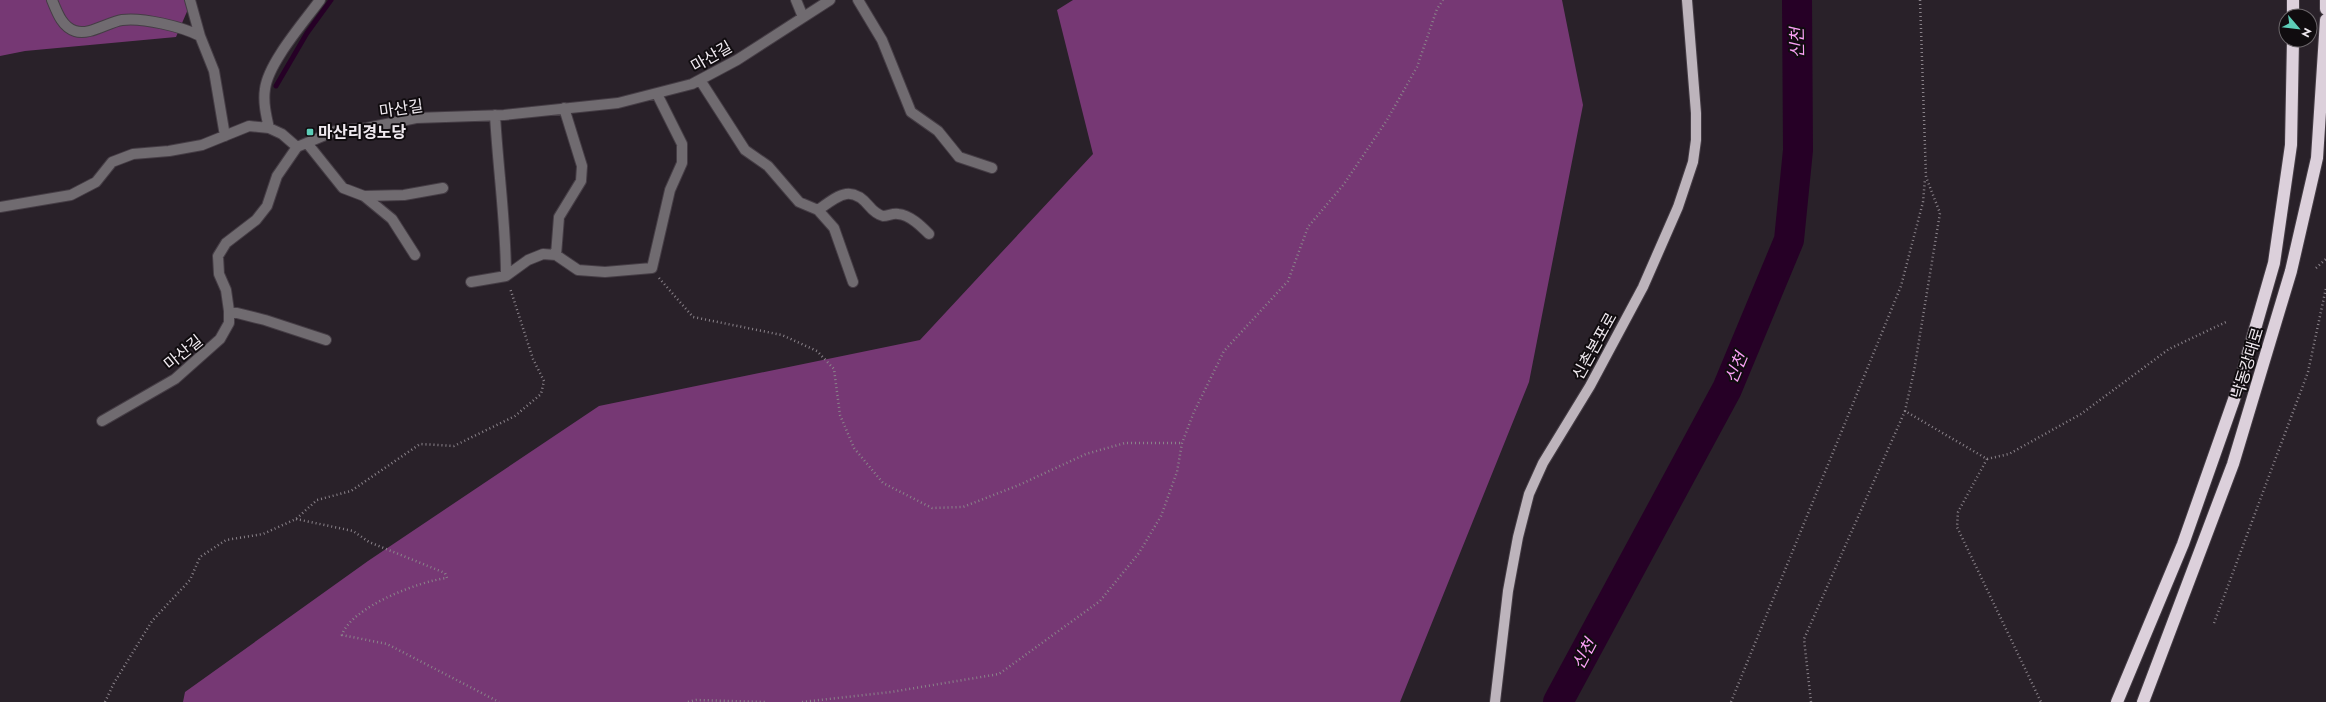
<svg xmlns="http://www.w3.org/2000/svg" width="2326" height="702" font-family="Jost,'Noto Sans KR',sans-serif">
	<rect width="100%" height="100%" fill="#292129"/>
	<path fill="#763874" d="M0,0H192L176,37L25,51L0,56Z
		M1073,0H1562L1583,105L1529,382L1400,702H183L185,692L368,561L599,406L920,340L1093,154L1057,10Z"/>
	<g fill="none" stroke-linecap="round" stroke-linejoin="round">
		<path stroke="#260026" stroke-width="5" d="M276,86L307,33L331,0"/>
		<path stroke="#260026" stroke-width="30" d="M1558,702L1727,389L1789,240L1798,150L1797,0"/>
		<defs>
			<path id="minor" d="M52,0C57,12 62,27 75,31C89,36 108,22 122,20C142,17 183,27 200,36L214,71L225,136
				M190,0L200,36
				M796,0L803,17
				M858,0L882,40L911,112L938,131L959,157L992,168
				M700,80L745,150L768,166L799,202L818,210L834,228L853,282
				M495,115C498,169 506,223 506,276
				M269,128C266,115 263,102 265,89C268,63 304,22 320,0
				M307,143L343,188L364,196L392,219L415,255
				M364,196L404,195L443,188
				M0,207L71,195L96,182L112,162L133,154L169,151L202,145L249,126L269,128L282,134L297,147
				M818,210C839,195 851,184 870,207C873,211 879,215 883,216C888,216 893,213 898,214C910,215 921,226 929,234
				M556,255L559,217L581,181L582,166L564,108
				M471,282L506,276L528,260L543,254L556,255L578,270L605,272L652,268L670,190L682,163V144L657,94
				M229,311L265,320L326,340
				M102,421L175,379L220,339L229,323V311L226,290L219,274L218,256L226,243L256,220L267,206L277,176L297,147L335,131L367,128L416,118L504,115L618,103L692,84L737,60L830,0"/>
			<path id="major" d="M1495,702L1508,591L1518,537L1529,494L1543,463L1590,386L1643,287L1678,207L1693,162L1696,140V113L1687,0"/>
			<path id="highway" d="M2326,0V9
				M2293,16V0
				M2117,702L2183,544L2238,388L2274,263L2291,145L2293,40
				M2143,702L2233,464L2291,271L2317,158L2326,20"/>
		</defs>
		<use href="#minor" stroke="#453d45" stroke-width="12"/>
		<use href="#major" stroke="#453d45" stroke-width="12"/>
		<use href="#highway" stroke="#453d45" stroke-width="14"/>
		<path stroke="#8a838a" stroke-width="2.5" stroke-dasharray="1 3" stroke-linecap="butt" d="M1920,0L1926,177L1940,213L1914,371L1905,411L1987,459L2009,454L2081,414L2169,349L2226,322
			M2316,268L2326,259
			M659,278L693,317L782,335L817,351L834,369L840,415L854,448L883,483L932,508L963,507L1019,485L1086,454L1125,443H1182
			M1987,459L1958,512L1957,527L2041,702
			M296,519L353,531L369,542L445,573L447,578C420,581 351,607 342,635L387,644L499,702
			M2214,623L2308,372L2326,288
			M105,702L114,683L152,621L190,580L200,557L226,540L263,534L296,519L317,500L351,491L420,444L454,446L515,416L541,394L544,381L533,359L510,288
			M688,702L696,700L765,702
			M802,702L891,692L999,674L1100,601L1139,553L1161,516L1177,472L1182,443L1194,412L1224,351L1288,281L1308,227L1344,184L1387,120L1417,67L1437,9L1443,0
			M1731,702L1901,286L1923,202L1925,179
			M1811,702L1804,639L1905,411"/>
		<use href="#minor" stroke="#706b70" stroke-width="10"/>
		<use href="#major" stroke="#bdb4bc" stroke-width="10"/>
		<use href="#highway" stroke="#dcd0db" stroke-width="12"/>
	</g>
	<rect fill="#5dceb8" stroke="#100c0f" stroke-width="1.5" x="306" y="128" width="8" height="8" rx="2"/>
	<g text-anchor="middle" stroke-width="4" stroke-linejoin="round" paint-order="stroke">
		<g font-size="16" fill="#f0eaf0" stroke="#100c0f">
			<text transform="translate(711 56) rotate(-30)" y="6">마산길</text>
			<text transform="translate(401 108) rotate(-8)" y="6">마산길</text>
			<text transform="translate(1594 346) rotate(-61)" y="6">신촌본포로</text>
			<text transform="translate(183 352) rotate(-39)" y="6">마산길</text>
			<text transform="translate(2247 363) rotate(-73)" y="6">낙동강대로</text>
		</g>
		<g font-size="16" font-weight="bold" fill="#f0eaf0" stroke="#100c0f" text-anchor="start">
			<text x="318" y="138">마산리경노당</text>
		</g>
		<g font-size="17" font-style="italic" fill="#fba1f6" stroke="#100c0f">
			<text transform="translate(1797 43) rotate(-91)" y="6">신천</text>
			<text transform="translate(1736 368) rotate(-67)" y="6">신천</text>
			<text transform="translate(1584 654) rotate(-62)" y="6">신천</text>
		</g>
	</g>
	<g transform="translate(2298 28) rotate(118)"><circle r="19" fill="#100c0f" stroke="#6a6569"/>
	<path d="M0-3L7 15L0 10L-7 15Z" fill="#5dceb8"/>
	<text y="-6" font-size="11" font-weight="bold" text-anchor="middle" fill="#f0eaf0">N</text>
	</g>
</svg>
